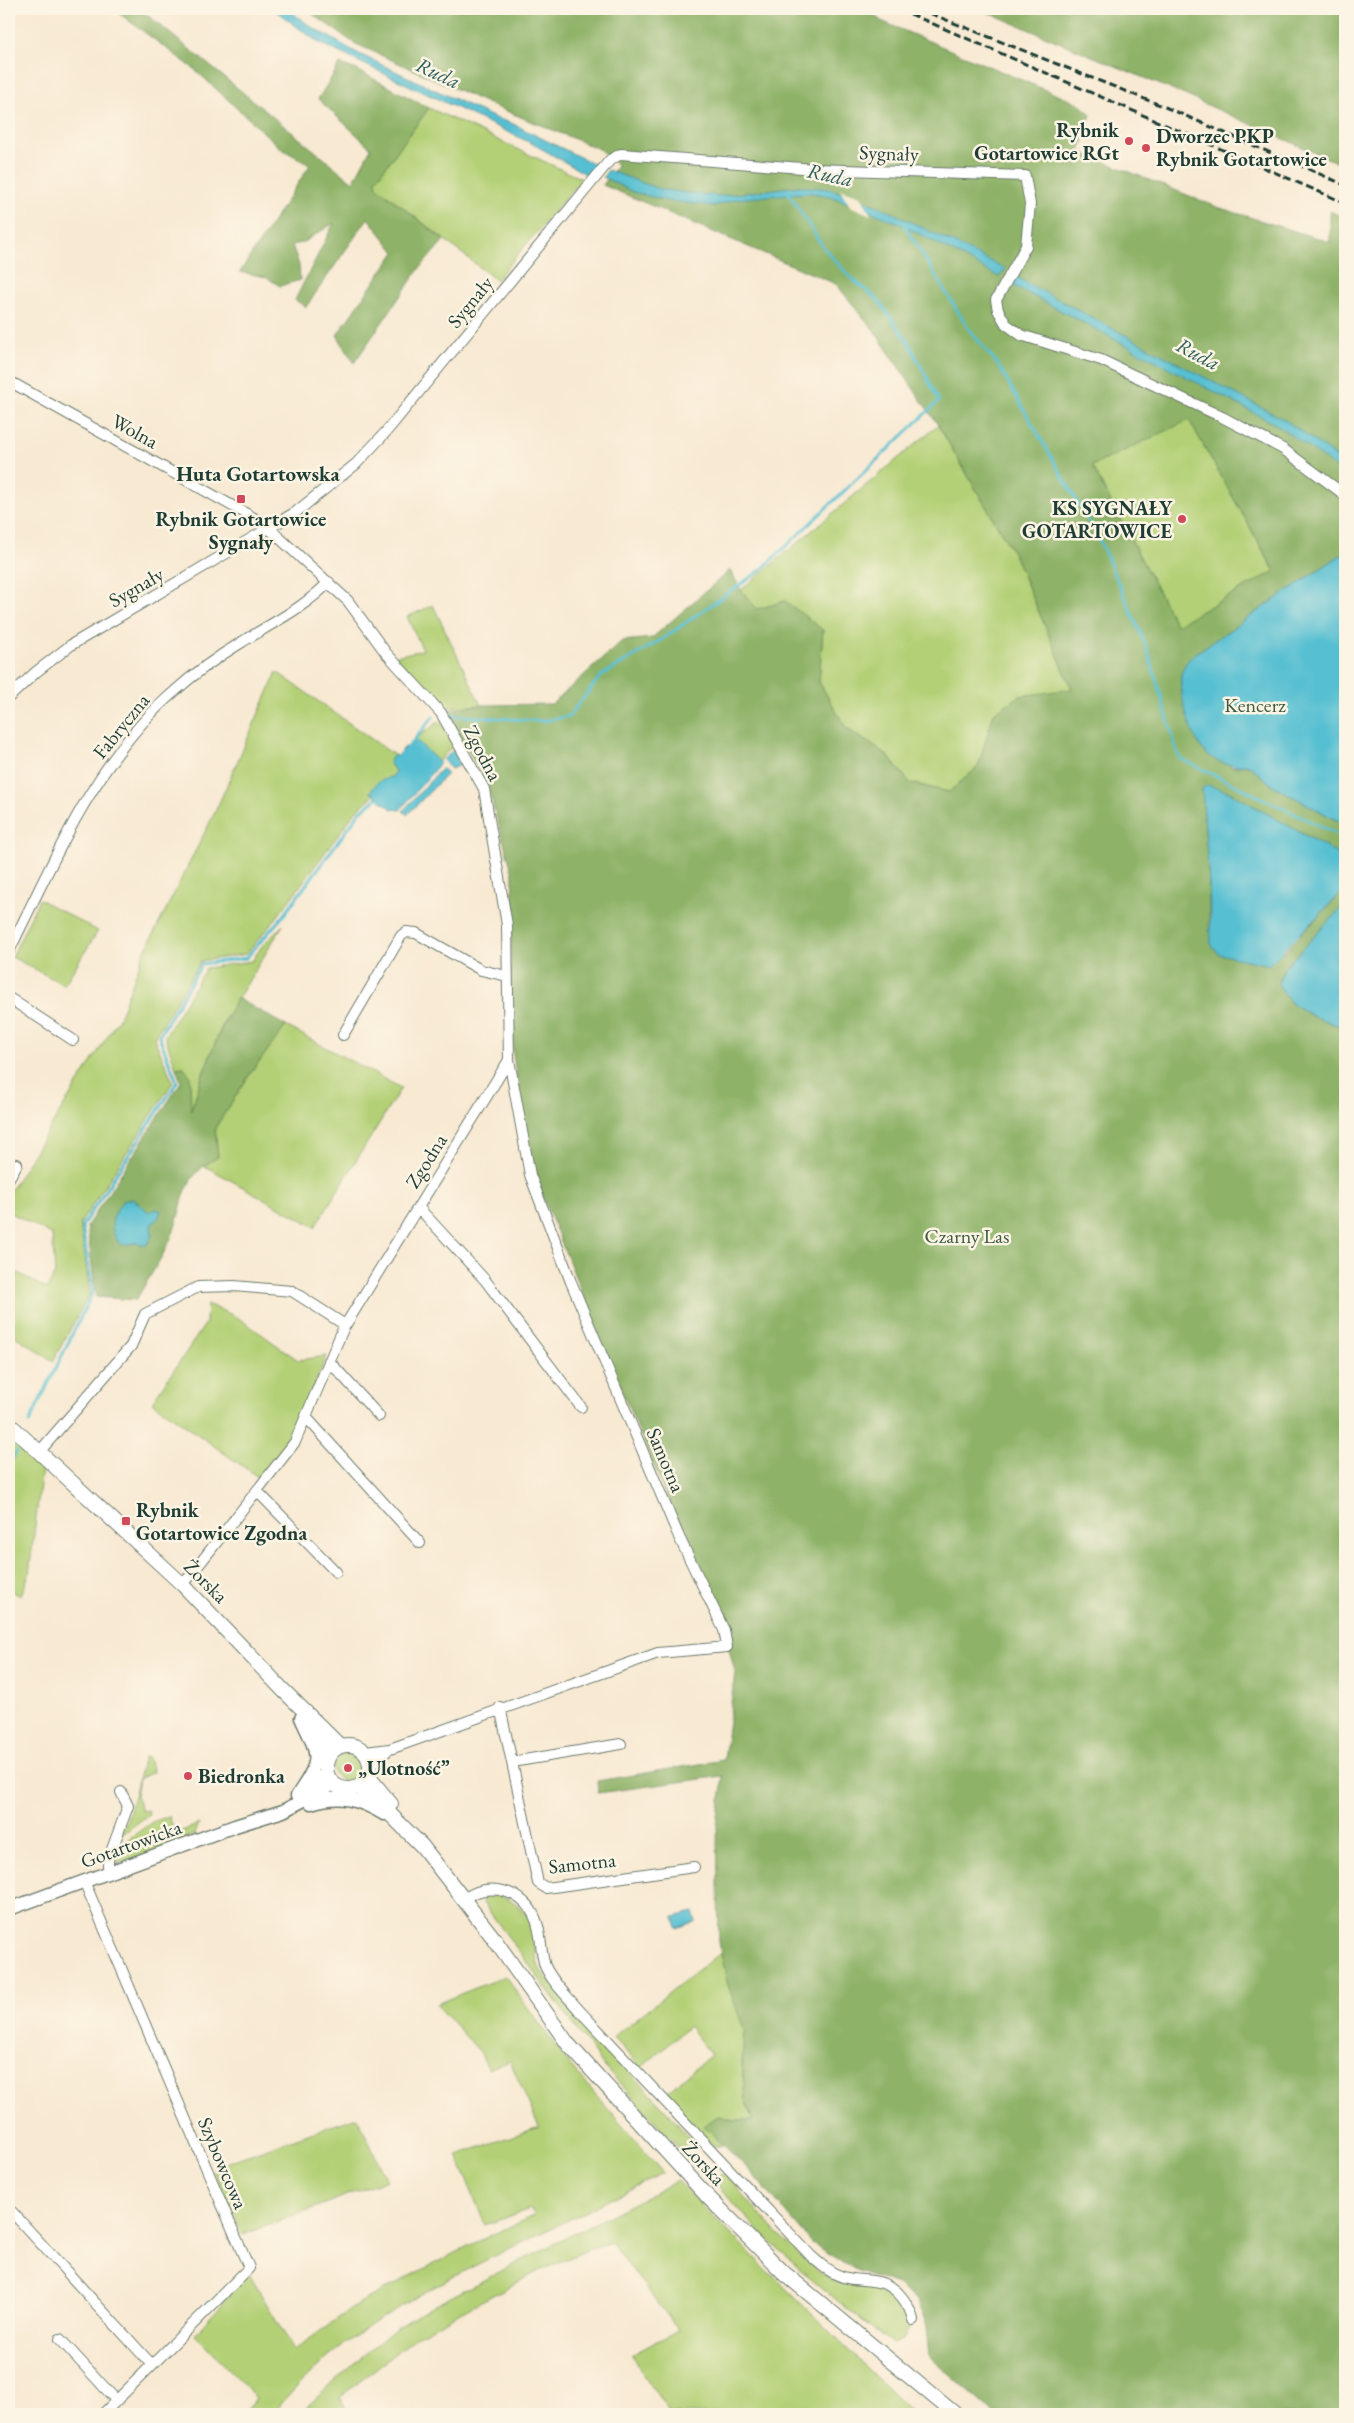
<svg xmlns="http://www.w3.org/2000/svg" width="1354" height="2423" font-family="'EB Garamond',serif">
	<rect width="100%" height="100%" fill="#fcf5e5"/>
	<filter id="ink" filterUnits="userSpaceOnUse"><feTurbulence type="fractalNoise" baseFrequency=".02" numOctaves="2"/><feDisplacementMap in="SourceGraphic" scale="10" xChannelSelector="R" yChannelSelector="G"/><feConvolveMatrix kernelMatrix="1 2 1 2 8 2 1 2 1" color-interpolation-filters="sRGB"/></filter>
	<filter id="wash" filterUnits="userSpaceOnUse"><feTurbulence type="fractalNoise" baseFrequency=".0096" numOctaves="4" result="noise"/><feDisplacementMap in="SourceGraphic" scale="20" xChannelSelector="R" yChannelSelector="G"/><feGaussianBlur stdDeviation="1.12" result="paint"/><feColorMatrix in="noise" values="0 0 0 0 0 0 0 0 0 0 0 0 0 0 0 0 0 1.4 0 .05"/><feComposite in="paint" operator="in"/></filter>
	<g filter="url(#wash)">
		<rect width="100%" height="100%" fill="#f8e9d2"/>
		<path fill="#b3d076" stroke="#698655" d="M429,108L582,179L496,280L377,187L376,180Z
			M1189,419L1275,572L1176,625L1092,466Z
			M938,425L1014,554L1073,690L1020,696L994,713L978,767L949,792L910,783L887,755L846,728L819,682L823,630L757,609L741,590Z
			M433,605L481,705L442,708L395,656L423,650L407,617Z
			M277,672L394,755L389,762L395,771L393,776L370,792L374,795L356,811L274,921L246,954L201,961L154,1038L173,1082L80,1224L90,1293L53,1361L9,1332V1268L47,1289L55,1273L52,1235L9,1212V1193L119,1018L143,955L216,810Z
			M440,721L454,744L437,763L416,744V738Z
			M39,899L98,931L64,985L12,957Z
			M283,925L224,1021L203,1073L190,1114L184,1067L176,1068L165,1036L206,968L252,961L262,946Z
			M286,1026L401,1088L315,1227L203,1165L218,1157L215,1128L252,1071Z
			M207,1304L237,1317L298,1360L327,1356C308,1399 292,1443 262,1480L152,1402L206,1323Z
			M9,1439L42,1469L29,1574L21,1596L9,1590Z
			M333 1767a15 15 0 1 1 30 0a15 15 0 1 1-30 0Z
			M144,1757L148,1758L153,1772L139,1779L136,1796L142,1811L148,1810L149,1814L119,1837C131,1817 137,1781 144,1757Z
			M169,1816L175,1834L199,1824L195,1834L173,1846L115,1864L111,1863L115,1849L152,1822Z
			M484,1895C509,1894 528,1907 533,1932C536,1946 534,1958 541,1971L570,2008L676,2121L692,2140L691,2146L679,2148L604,2066L483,1903Z
			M721,1952L727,1982L745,2030L742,2063L745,2100L754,2120H734L718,2116L716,2140L723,2146H713L665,2094L711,2055L689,2026L641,2068L613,2037Z
			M505,1976L565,2059L663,2173C615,2197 566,2221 517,2245C426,2289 337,2334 273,2414H244L256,2398L195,2334L249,2274L294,2350L361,2302L468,2246L535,2215L530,2209L485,2225L457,2155L539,2127L510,2061L487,2069L481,2053L436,2004Z
			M357,2117L387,2180L243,2235L213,2171L225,2163Z
			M724,2174C754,2206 786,2247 821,2273C854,2299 901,2271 908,2330L902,2340L893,2344C828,2295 764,2244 714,2179L719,2175Z
			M677,2181L913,2414H670L631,2355L679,2330L611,2243L587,2250L539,2271L464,2310L417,2336L340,2397L351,2414H299L352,2365L395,2329L433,2306Z"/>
		<path fill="#8eb267" stroke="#56784e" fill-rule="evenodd" d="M113,9H140L353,182L371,148L318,99L340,64L357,70L429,108L376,180L377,187L444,240L419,269L354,363L337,335L395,252L368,218L306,307L295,300L334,223L302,243L292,245L299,265L300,280L280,286L266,277L240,272L310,165L282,149L193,68Z
			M305,9H867L881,21L1079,104L1091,114L1080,152L1217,207L1330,242V211L1345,218V552L1193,655L1231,767L1249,765L1272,785L1345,825V858L1229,792L1202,789L1209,883V929L1219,954L1238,957L1284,952L1345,889V904L1278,984L1291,1003L1312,1016L1345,1028V2414H994L930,2357L927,2327L918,2301L897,2285L856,2270L812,2243L748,2169L704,2126L718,2116L734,2120H754L745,2100L742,2063L744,2030L727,1982L719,1942L717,1826L723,1776L598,1793L597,1781L724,1760L735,1672L724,1630L623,1394L531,1168L513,1055L510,976L513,874L487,784L445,711L481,705L552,704L622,641L652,638L730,570L741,590L757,609L785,601L823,630L819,682L846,728L887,755L910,783L949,792L978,767L994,713L1020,696L1072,689L1014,554L938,425L873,329L836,284L603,185L618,165L599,149L489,104L354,43ZM1189,420L1275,571L1176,625L1092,466Z
			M980,9H1345V166L1187,96Z
			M237,998L286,1026L252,1071L215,1128L218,1157C180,1178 186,1198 173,1233C164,1256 148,1279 136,1300L96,1297L87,1226L181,1082L176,1068L184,1067L190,1076L191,1111C203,1072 217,1034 237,998Z"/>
		<path fill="#56bfd2" stroke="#3a7e83" d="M273,9H287L312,27L359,54L495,118L511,123L598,166L589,176L535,145L319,43Z
			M608,170L659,189L696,194L720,196L799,186L830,189L881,207L1006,269L999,277L899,223L830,196L812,193L791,194L737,199L714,206L668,201L633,192L603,177Z
			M1016,277L1285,420L1345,463V474L1277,425L1012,285Z
			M1345,552V825L1272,785L1249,765C1232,766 1219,765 1206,753C1192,741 1176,689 1182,671C1184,665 1189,659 1193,655Z
			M416,740L440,763L400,810L392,809L370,792L378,782L393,776L395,771L389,762L394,755L397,756L405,747L409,748Z
			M453,750L461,765L451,769L443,760Z
			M442,768L447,774L407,815L403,811Z
			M1207,785L1229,792L1345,858V889L1269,965L1219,954L1211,944L1209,883L1202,789Z
			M1345,904V1028L1312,1016L1291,1003L1278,984L1285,967Z
			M133,1199L149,1212L156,1209L161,1211L158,1219L151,1225L152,1236L147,1245H141L136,1243L121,1245C107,1229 111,1216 124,1200Z
			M693,1912L696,1921L677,1928L674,1917Z"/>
		<path fill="#f8e9d2" d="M840,189L861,196L871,215L850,206Z"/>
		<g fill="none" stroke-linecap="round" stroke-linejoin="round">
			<path stroke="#56bfd2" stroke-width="3" d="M905,226L968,328L998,365L1099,539L1147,648L1179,758L1345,838
				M447,715L543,721L569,716L601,676L661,640L761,570L939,401L909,343L878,300L850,277L823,247L787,191
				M405,751L433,717
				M29,1423L93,1292L82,1226L177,1082L159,1036L202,964L246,958L283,916L360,812L379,796
				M9,1464L17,1451"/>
		</g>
	</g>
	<g filter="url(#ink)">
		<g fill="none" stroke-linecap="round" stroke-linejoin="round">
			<defs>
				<path id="minor" d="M9,381L254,518L273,532L348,601L386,653L441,713L484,789L507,925L509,1060L530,1175L571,1282L679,1537L724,1630L727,1647L658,1653L390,1749L365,1752
					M9,697L36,672L71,645L296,512L356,464L385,433L610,160L621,154L815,169L1025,176L1030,204L1026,246L996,300L998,310L1006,324L1021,335L1101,360L1222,417L1283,449L1345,495
					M9,951C54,861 96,758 175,691C195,673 219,656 242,642C272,623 304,608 329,582
					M9,998L73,1040
					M343,1035L401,936L406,932L416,933L481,970L507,976
					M9,1178L17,1164
					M418,1207L485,1280L581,1407
					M329,1361L379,1416
					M306,1417L420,1543
					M40,1451L131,1346L145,1314L198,1287L234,1286L292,1291L345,1325
					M258,1492L336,1572
					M183,1585L295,1442L343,1329L509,1060
					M500,1707L538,1883L546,1888L694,1867
					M512,1762L621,1744
					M370,1765L387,1751
					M108,1872V1860L128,1806L121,1792
					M84,1881L249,2268L103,2414
					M463,1900C487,1880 525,1890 536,1920C542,1935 540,1951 545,1966C552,1982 567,1996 578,2009L811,2256C821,2265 830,2273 843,2277C856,2281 869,2279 882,2283C897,2287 910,2305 913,2320
					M12,2212L152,2365
					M60,2339L116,2400"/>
				<path id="tertiary" d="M307,1789L326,1773
					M297,1796C322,1758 320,1758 301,1718
					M311,1803C340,1794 359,1799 384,1814
					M9,1909L235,1826L283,1811L334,1784"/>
				<path id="secondary" d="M9,1424L183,1585L283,1690L340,1746
					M307,1726L329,1756
					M326 1767a22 22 0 1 1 44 0a22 22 0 1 1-44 0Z
					M368,1776L391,1804
					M358,1787L384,1808L422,1846L492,1936L568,2044L708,2197L784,2273L955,2414"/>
			</defs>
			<use href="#minor" stroke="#6b796b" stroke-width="12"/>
			<use href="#tertiary" stroke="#6b796b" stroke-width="15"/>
			<use href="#secondary" stroke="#6b796b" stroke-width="16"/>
			<use href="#minor" stroke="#fff" stroke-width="10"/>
			<use href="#tertiary" stroke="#fff" stroke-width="12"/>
			<use href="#secondary" stroke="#fff" stroke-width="14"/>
			<path stroke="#1f3d34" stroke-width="3" stroke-dasharray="8 4" stroke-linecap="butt" d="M899,9L1345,203
				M919,9L1165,107L1345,185"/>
		</g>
	</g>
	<g fill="#d1495b" stroke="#fcf5e5" stroke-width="2">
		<circle cx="1129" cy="141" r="5"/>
		<circle cx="1146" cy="148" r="5"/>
		<rect x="236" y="494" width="10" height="10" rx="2.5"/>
		<circle cx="1182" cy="519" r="5"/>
		<rect x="121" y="1516" width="10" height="10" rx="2.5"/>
		<circle cx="348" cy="1768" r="5"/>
		<circle cx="188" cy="1776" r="5"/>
	</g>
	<g text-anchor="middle" stroke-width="5" stroke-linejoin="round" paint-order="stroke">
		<g font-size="20" font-weight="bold" fill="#1f3d34" stroke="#fcf5e5" text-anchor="start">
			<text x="1119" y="137" text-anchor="end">Rybnik<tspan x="1119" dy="23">Gotartowice RGt</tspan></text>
			<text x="1156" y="143">Dworzec PKP<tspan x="1156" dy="23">Rybnik Gotartowice</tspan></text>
			<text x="1172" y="515" text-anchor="end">KS SYGNAŁY<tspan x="1172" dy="23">GOTARTOWICE</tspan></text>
			<text x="241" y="526" text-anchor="middle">Rybnik Gotartowice<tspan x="241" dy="23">Sygnały</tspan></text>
			<text x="136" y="1517">Rybnik<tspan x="136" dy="23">Gotartowice Zgodna</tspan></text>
			<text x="358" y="1775">„Ulotność”</text>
			<text x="198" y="1783">Biedronka</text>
		</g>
		<g font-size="20" fill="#1f3d34" stroke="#fcf5e5">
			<text transform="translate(889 153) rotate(2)" y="7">Sygnały</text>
			<text transform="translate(470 302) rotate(-51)" y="7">Sygnały</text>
			<text transform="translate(135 431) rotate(29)" y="7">Wolna</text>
			<text transform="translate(136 587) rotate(-30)" y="7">Sygnały</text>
			<text transform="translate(121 726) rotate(-51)" y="7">Fabryczna</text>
			<text transform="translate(483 753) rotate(62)" y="7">Zgodna</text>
			<text transform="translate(426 1161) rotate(-58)" y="7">Zgodna</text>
			<text transform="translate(666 1460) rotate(67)" y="7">Samotna</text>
			<text transform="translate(206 1581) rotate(45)" y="7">Żorska</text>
			<text transform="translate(131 1844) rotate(-20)" y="7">Gotartowicka</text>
			<text transform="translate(582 1863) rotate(-6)" y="7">Samotna</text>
			<text transform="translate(223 2163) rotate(67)" y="7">Szybowcowa</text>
			<text transform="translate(704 2163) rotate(47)" y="7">Żorska</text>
		</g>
		<g font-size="20" fill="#3d5a41" stroke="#fcf5e5">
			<text x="1255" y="712">Kencerz</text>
			<text x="967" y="1243">Czarny Las</text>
		</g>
		<g font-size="21" font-style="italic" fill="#2d5e5c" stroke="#fcf5e5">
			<text transform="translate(438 73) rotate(25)" y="7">Ruda</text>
			<text transform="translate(830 175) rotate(12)" y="7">Ruda</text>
			<text transform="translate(1198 354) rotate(28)" y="7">Ruda</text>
		</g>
		<g font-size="21" font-weight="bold" fill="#1f3d34" stroke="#fcf5e5">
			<text x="258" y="481">Huta Gotartowska</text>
		</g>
	</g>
	<rect width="1354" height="2423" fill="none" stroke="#fcf5e5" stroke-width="30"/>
</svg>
